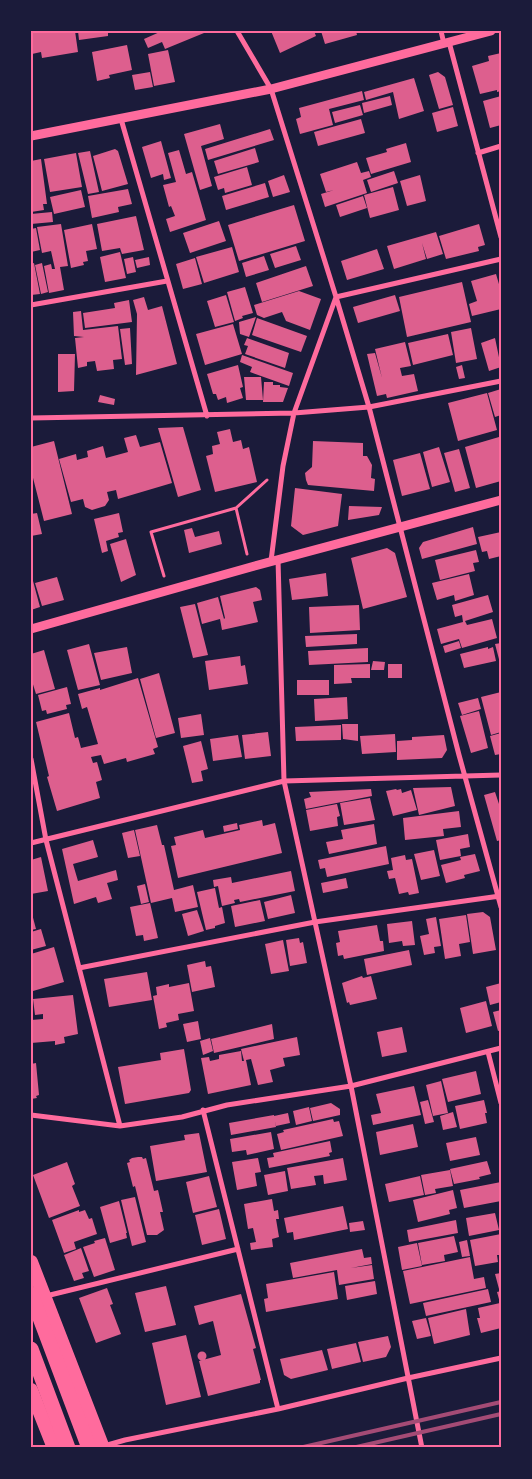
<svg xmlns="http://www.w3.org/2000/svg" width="532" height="1479" font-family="Signika,sans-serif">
	<rect width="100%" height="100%" fill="#1b1b3a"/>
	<path fill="#dd5f8e" d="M31,31H75L78,52L42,58L41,52L32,54Z
		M78,31H108V36L79,40Z
		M162,31H204V33L165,49L162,42L148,48L144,39Z
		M271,31H314L316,36L280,53Z
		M321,31H356L357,35L325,44Z
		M127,45L132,70L109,75L110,78L97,81L92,52Z
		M168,50L175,82L154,86L148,54Z
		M501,53V91L497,92V90L480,94L472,66L489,61L488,56Z
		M150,72L153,87L135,90L132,75Z
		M438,72L445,77L453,105L439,109L429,75Z
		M414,78L424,111L399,119L393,92L366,100L364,92Z
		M362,91L364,100L329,109L333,125L300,134L296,119L301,117L299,108Z
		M390,96L392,105L364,113L362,103Z
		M501,96V125L490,128L483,101Z
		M360,105L363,115L335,123L332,112Z
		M453,107L458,126L437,132L432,113Z
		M361,119L365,133L318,146L314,132Z
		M220,124L224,139L201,146L212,186L200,190L184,134Z
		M270,129L274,140L208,160L205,149Z
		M161,141L171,178L164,180L163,174L151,178L142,147Z
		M406,143L411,162L371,174L366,158L387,152L386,149Z
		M255,148L259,162L218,174L214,161Z
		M115,149L118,151L128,184L102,191L93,156Z
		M179,150L186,174L192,172L206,220L170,232L166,219L175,216L171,206L169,207L163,185L176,182L168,153Z
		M90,151L99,192L88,194L78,153Z
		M76,153L82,187L50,192L44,159Z
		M41,159L47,204H43L44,210L31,212V161Z
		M357,162L361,173L369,171L371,177L363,180L367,193L325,207L321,194L334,190L326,192L320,174Z
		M247,167L252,185L225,193L224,188L218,190L214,177Z
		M394,171L398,183L371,192L367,180Z
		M284,175L290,192L273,197L268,181Z
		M420,175L426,201L407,206L400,181Z
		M265,183L269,197L226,210L222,196Z
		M393,187L399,210L370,218L364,195Z
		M128,189L132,204L118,207L119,212L92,218L88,196Z
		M81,190L85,207L54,214L50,197Z
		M363,196L367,208L340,217L336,205Z
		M294,205L305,241L239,261L228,225Z
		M52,212L53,222L31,224V214Z
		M136,216L144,250L122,254L120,248L102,251L97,224Z
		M219,221L226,241L190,253L183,233Z
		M61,224L68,266L60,267L64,290L49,293L44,266L51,264L52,269H55L51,251L42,253L37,227Z
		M92,224L97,249L86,251L88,261L83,262L84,265L71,268L64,230Z
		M479,224L485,245L478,247L479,251L446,259L439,236Z
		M36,228L40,250L31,252V229Z
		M436,232L443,254L427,259L422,243L426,259L394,269L387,246Z
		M296,246L301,260L275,268L270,254Z
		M232,247L239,272L204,283L196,257Z
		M377,249L384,269L347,280L341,261Z
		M120,252L126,278L105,282L100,257Z
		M264,256L269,270L246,277L242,263Z
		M133,257L136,272L127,274L124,259Z
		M149,257L150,265L137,268L135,260Z
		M195,258L202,284L183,289L176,264Z
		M34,263L40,294L31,295V264Z
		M42,263L48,292L41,294L35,265Z
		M306,266L313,286L262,302L256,283Z
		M496,274L501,291V309L472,316L469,304L477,301L471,281Z
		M462,282L471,322L407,337L399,297Z
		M245,287L253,313L242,316L243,318L235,321L227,292Z
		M299,291L321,299L310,330L286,321L282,312L264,318L257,315L254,305Z
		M226,295L234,322L215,327L207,301Z
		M395,295L400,311L358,323L353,307Z
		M144,297L148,310L162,306L177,364L136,375L137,314L133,300Z
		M129,300L132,322L85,328L83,313L115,308L114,303Z
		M81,311L83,330L118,326L122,359L113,360L114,369L97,371L95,361L87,362V366L78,368L75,338L84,337L74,336L73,312Z
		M256,317L249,337L240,334L239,322Z
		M257,318L307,336L301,352L252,335Z
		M233,324L242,354L205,365L196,334Z
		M130,328L132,364L125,365L120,329Z
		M471,328L477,359L456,363L451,332Z
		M448,334L453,355L413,365L408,343Z
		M247,338L289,353L285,368L245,354L248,346L244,345Z
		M495,338L501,367L489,371L481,343Z
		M405,342L411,366L400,368L402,376L414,374L418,391L387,398L386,394L377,396L367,354L375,353L382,378L375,349Z
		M58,354H75L74,391L58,392Z
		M242,355L293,373L289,386L250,372L252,367L240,362Z
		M238,365L243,387L240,388L243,398L227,403L226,397L218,400L216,394H213L207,374Z
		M462,365L465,378L459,379L456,367Z
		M244,377H261L263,400H246Z
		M264,382H273V385H280V387L288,388L283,402H263Z
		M501,389V415L495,417L488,393Z
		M487,393L497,430L458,441L448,403Z
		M100,395L115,399L114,405L98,402Z
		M183,427L201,490L178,497L158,428Z
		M230,429L233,442L241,440L243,449L249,447L257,482L215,492L206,456L213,454L212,446L220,444L217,432Z
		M136,435L140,447L160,442L172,483L118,499L116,490L107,492L109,500L105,506L92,510L85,507L83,499L71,502L59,459L76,454L77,460L88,457L87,451L103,446L106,458L128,452L124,438Z
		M499,437L501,444V481L476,488L465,447Z
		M54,441L72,514L44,521L31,470V447Z
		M313,441L363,443V456H367L372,465L371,478L375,479L374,491L308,485L306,480L305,473L312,467Z
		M439,447L450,482L432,487L423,452Z
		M459,449L470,488L455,492L444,453Z
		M420,453L430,489L402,496L393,460Z
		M295,488L342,494L338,526L303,535L291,526Z
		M349,506L382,507L379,515L348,520Z
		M37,513L42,534L31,536V514Z
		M119,513L123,532L118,533L119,537L106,541L108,551L102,553L94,519Z
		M473,527L477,544L422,559L419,548L423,542Z
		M192,528L195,537L219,531L222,544L189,553L184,530Z
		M501,532V556L489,559L487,551L482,552L478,537Z
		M126,539L136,575L121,582L110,544Z
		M387,548L395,553L407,597L363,609L351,558Z
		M476,550L479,562L473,563L475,571L440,580L435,560Z
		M326,573L328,596L292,600L289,579Z
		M469,574L474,595L455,601L454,595L437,600L432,583Z
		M57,577L64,600L42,606L35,583Z
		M33,581L40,607L31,610V582Z
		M256,587L260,590L262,600L253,602L258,622L222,630L220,619L202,624L197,603L218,597L224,619L225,618L220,596Z
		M488,595L493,612L465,621L467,625L492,619L497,638L462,648L459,639L441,644L437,629L463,622L462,615L455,617L452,605Z
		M195,604L208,655L193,658L180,607Z
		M359,605L360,630L310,633L309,607Z
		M357,634V644L306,647L305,636Z
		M459,641L461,648L445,653L443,646Z
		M501,643V662L500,663L495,644Z
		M89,644L100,685L78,690L67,650Z
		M127,647L132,673L101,680L94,653Z
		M488,647V649L493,647L496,661L464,668L460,654Z
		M368,648V662L309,665L308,651Z
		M44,650L55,689L36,694L31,678V654Z
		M240,656L241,666L245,665L248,684L209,690L205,661Z
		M373,661L385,662L384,670H371Z
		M370,664V678H351L352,683L334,684V665Z
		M388,664H402V678H388Z
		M159,673L175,733L156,738L140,679Z
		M138,678L158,747L153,749L155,754L127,762L126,758L104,764L101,755L91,757L93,763L97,762L102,780L96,782L100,798L57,811L47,777L49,776L36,722L69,713L75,738L78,737L81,748L98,744L87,707L82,709L78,694L100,688V690Z
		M297,680H329V695H297Z
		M67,687L71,704L66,705L67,709L47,714L46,710L42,711L38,695Z
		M501,692V732L491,735L481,697Z
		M347,697L348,719L315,721L314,699Z
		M478,698L481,709L462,715L458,703Z
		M479,711L488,748L471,753L460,716Z
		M201,714L204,735L181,738L178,718Z
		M342,724H358V741L343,739Z
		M341,725V740L296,741L295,727Z
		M268,732L271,756L245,759L242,735Z
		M501,733V754L495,755L490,736Z
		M395,734L396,752L362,754L360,736Z
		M238,735L242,757L213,761L210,739Z
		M444,735L447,750L442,758L397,760V741L412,740V737Z
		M201,741L208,769L201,771L203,781L192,783L183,746Z
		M451,787L455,806L419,815L413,788Z
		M371,789L372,796L306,809L304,799L311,797L309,792Z
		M396,789L397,790L401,789L402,793L411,790L417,810L393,816L386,791Z
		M495,792L499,804H501V840L497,841L484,795Z
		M370,798L375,820L344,825L340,803Z
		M337,804L340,816L337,817L338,826L310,831L306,810Z
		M459,811L461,827L443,829L444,836L405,840L403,818Z
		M262,820L263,826L275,823L282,853L178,878L171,846L176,845L174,837L203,830L205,838L240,830L239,825Z
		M237,823L238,829L224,832L223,826Z
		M374,824L377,844L329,854L326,842L343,839L341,830Z
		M157,825L162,845H164L174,890L193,885L198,907L175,912L172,898L151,903L135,830Z
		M134,830L140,856L128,858L122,833Z
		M468,834L470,847L460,849L461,856L440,860L436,840Z
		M93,840L98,857L73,864L78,881L116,870L118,880L107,883L112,899L98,903L96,897L74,904L62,849Z
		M386,846L389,864L327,877L325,868L320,869L318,860Z
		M434,850L440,876L421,880L414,854Z
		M475,854L480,871L464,875L465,878L446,883L441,865L461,860L460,857Z
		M405,855L406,860L412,859L419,893L409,895L408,892L399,894L395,878L389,879L387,871L393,870L391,858Z
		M41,857L48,891L31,894V860Z
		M291,871L295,891L240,902L239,899L234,900L235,903L222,906L218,886L214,887L213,880L231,877L232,883Z
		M346,878L348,888L323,893L321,883Z
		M145,884L149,902L141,904L137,886Z
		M215,888L219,908L222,907L225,923L215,926V928L206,930L197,892Z
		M291,895L295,913L268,919L264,902Z
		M260,900L265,921L235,927L231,906Z
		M150,903L158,938L144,941L143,935L136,936L130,907Z
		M31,910L36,929L31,930Z
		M197,910L204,931L188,936L182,914Z
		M483,912L490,917L496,950L473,954L467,914Z
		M466,915L470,942L459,944L461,956L445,959L439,919Z
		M436,917L441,946L434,947L435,953L424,955L420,936L429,934L426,919Z
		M412,921L415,945L403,946L402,941L389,943L387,924Z
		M377,925L380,941H383L384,951L344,959L343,955L338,956L336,943L340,942L338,931Z
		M41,929L46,946L31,950V932Z
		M299,938L300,943L303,942L307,963L290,966L286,940Z
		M283,940L289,971L271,974L265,944Z
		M54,947L64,982L33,991L31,985V954Z
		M409,950L412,965L367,975L364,959Z
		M205,961L206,967L211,966L215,987L192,992L187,965Z
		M147,972L152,1000L109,1007L104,979Z
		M362,976L363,978L371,976L377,999L350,1005L349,1002L347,1003L342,983Z
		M189,983L194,1011L178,1014L179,1020L166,1023L167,1027L159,1029L153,996L157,995L156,987L169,984V987Z
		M501,983V1002L490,1005L486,987Z
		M73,995L78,1034L64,1037L65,1043L55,1045V1041L31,1043V1020L43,1019V1014L35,1015L33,999Z
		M486,1001L492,1026L466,1033L460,1008Z
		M501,1010V1030L498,1031L493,1012Z
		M198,1021L201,1039L187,1042L183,1024Z
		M272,1024L274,1039L214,1053L211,1039Z
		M402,1027L407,1052L382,1057L377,1032Z
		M297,1037L300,1055L283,1058L285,1066L270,1070L273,1082L258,1085L251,1059L246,1060L251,1085L208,1094L201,1058L209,1057L210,1061L219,1059V1055L241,1051L242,1061H244L241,1049Z
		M210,1038L213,1051L203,1055L200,1041Z
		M184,1049L191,1090L189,1093L125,1104L118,1067L161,1060L160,1053Z
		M36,1063L39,1095L36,1096L37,1098L31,1099V1064Z
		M476,1071L481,1094L448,1102L442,1079Z
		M441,1081L448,1113L433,1116L426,1085Z
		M414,1086L421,1115L373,1125L371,1115L381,1113L376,1094Z
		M428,1100L434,1122L425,1124L420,1102Z
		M484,1100L487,1113H485L487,1123L460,1129L455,1106Z
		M331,1103L340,1109V1115L313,1121L310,1108Z
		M309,1107L312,1121L296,1125L293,1111Z
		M453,1112L457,1127L443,1130L440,1116Z
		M288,1113L290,1123L276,1126L274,1116Z
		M274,1115L276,1127L231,1135L229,1123Z
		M333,1119L334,1122L339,1121L343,1136L281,1150L277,1134L284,1132L283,1130Z
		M413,1124L418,1147L380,1155L376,1132Z
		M271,1132L274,1149L247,1155L246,1150L232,1152L230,1139Z
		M199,1133L207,1172L156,1181L150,1146L185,1140L184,1135Z
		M476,1137L480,1155L450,1161L446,1143Z
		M330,1141L332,1152L329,1153L330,1156L269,1168L267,1158L274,1157L273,1153Z
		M138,1157H142L143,1159L146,1158L154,1191L158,1190L163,1212H160L164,1230L157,1235H147L135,1186L133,1187L127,1163L130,1162L129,1160L132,1158Z
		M258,1158L261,1172L255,1173L257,1186L237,1190L232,1162Z
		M343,1158L347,1180L324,1184L323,1175L314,1176L316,1185L291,1189L287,1168Z
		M487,1161L491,1174L479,1177L480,1179L454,1184L450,1169Z
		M67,1162L75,1184L72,1186L80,1206L49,1218L33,1175Z
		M450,1170L453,1186L435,1189L436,1193L425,1195L421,1175Z
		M285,1171L288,1191L268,1195L264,1175Z
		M209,1176L217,1207L193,1213L186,1182Z
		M420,1176L424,1195L389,1202L385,1184Z
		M501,1182V1201L464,1208L460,1190Z
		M453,1190L457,1208L449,1210L450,1214L418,1222L413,1200Z
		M135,1197L146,1242L132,1246L121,1200Z
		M272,1199L274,1211L278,1210L279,1219H276L279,1237L272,1239L273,1247L251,1250L250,1243L256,1242L253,1228L248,1229L244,1204Z
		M119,1201L127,1233H126L127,1238L110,1243L100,1207Z
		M343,1206L348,1229L294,1240L293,1232L287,1233L284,1218Z
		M219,1209L226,1239L202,1245L195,1215Z
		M79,1210V1212L85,1210L89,1219L92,1218L97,1234L74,1242L76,1249L64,1253L52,1220Z
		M495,1213L499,1230L469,1236L466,1218Z
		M456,1220L458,1233L409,1242L407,1230Z
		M363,1221L365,1230L350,1232L349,1223Z
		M501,1234V1255H497L498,1262L475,1266L470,1240Z
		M454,1236L458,1252L444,1255L445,1261L422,1265L418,1243Z
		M105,1238L115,1270L94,1277L83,1247L95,1243L94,1241Z
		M467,1240L470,1256L462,1257L459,1242Z
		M417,1243L422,1266L402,1270L398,1247Z
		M81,1248L89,1271L82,1273L84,1278L74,1281L64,1255Z
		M362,1249L364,1258L371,1257L372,1264L351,1268L372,1265L374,1279L339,1285L337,1270L293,1278L290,1263Z
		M470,1257L474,1279L484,1277L486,1288L410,1304L403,1271Z
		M334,1272L338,1299L266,1312L264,1299L268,1298L266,1284Z
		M501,1273V1288L499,1289L495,1274Z
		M375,1281L377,1294L347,1300L345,1286Z
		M166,1286L176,1325L145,1332L135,1293Z
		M107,1288L113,1304L110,1305L121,1334L96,1343L79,1298Z
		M488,1289L491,1302L426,1316L423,1303Z
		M501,1291V1328L481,1333L477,1318H480L478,1308L500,1303L497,1292Z
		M241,1294L256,1348L253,1349L261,1380H260V1383L208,1396L199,1361L221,1355L213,1321L199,1325L194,1306Z
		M466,1309L470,1335L434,1344L428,1318Z
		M426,1318L431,1336L417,1339L412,1321Z
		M186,1335L201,1397L166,1405L152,1343Z
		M388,1336L391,1347L386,1357L363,1362L358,1342Z
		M356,1343L361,1362L332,1369L327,1349Z
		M322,1350L328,1370L291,1379L284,1375L280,1359Z
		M197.5 1356a4.5 4.5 0 1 1 9 0a4.5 4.5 0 1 1-9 0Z"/>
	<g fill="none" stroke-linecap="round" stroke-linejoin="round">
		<path stroke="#ff6b9d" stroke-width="3" d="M236,508L247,554
			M164,576L151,532L236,508L267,480"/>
		<path stroke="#ff6b9d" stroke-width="5" d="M237,31L271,89L336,297L369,407L459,755L501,907
			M441,31L444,44
			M449,42L501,237
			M121,119L207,416
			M478,153L501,146
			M336,297L501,259
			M31,305L167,281
			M31,418L294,413L369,407L501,381
			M278,559L284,781L351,1086L422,1448
			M271,561L283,466L294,413L336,297
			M31,759L46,840L120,1126
			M31,843L284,781L501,775
			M79,968L315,922L500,896
			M488,1052L501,1103
			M203,1110L278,1409
			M31,1115L120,1126L182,1117L227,1105L351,1086L501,1048
			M46,1296L238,1249
			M104,1446L125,1440L278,1409L408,1378L501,1358"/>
		<path stroke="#ff6b9d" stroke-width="9" d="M31,136L271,89L491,31
			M31,629L251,567L501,500"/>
		<path stroke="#ff6b9d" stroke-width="14" d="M31,1262L103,1448
			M31,1390L54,1448"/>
		<path stroke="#ff6b9d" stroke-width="15" d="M31,1294L89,1448
			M31,1349L68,1448"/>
		<path stroke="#a44b75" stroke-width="4" d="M299,1448L501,1402
			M352,1448L501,1414"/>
	</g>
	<rect width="532" height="1479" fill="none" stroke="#1b1b3a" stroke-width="65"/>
	<rect x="32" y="32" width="468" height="1414" fill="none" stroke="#ff6b9d" stroke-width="2"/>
</svg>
